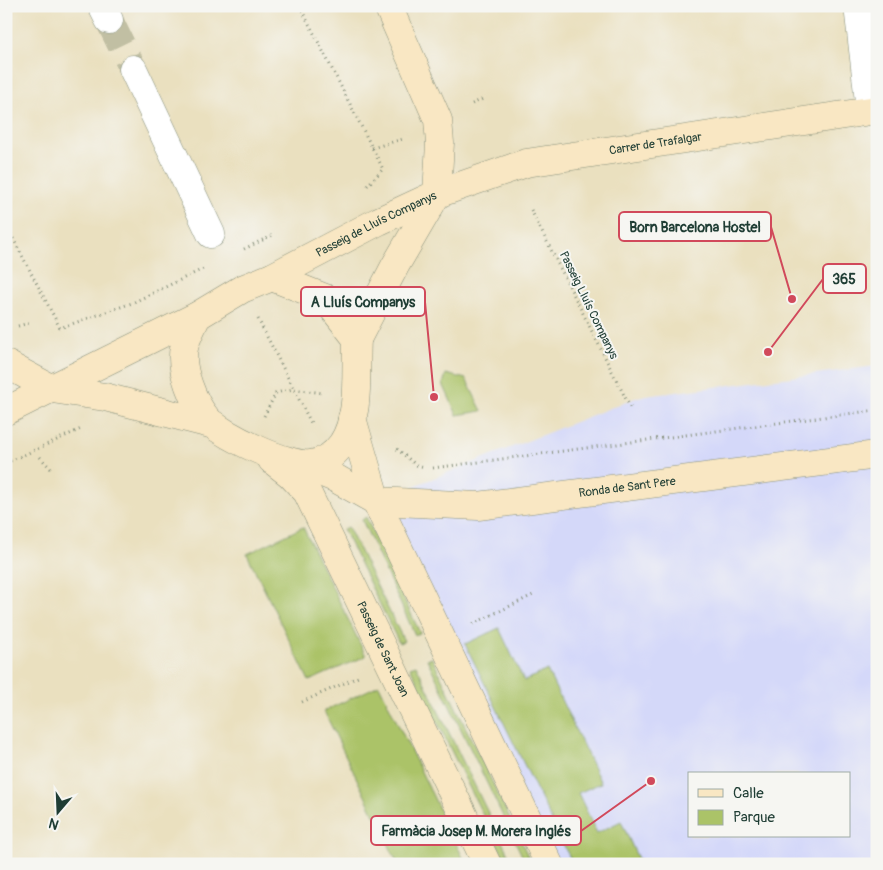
<svg xmlns="http://www.w3.org/2000/svg" width="883" height="870" font-family="Pangolin,sans-serif">
	<rect width="100%" height="100%" fill="#f6f6f2"/>
	<filter id="ink" filterUnits="userSpaceOnUse"><feTurbulence type="fractalNoise" baseFrequency=".02" numOctaves="2"/><feDisplacementMap in="SourceGraphic" scale="10" xChannelSelector="R" yChannelSelector="G"/><feConvolveMatrix kernelMatrix="1 2 1 2 8 2 1 2 1" color-interpolation-filters="sRGB"/></filter>
	<filter id="wash" filterUnits="userSpaceOnUse"><feTurbulence type="fractalNoise" baseFrequency=".0096" numOctaves="4" result="noise"/><feDisplacementMap in="SourceGraphic" scale="20" xChannelSelector="R" yChannelSelector="G"/><feGaussianBlur stdDeviation="1.12" result="paint"/><feColorMatrix in="noise" values="0 0 0 0 0 0 0 0 0 0 0 0 0 0 0 0 0 1.4 0 .05"/><feComposite in="paint" operator="in"/></filter>
	<g filter="url(#wash)">
		<rect width="100%" height="100%" fill="#eae0bf"/>
		<path fill="#d4d8f9" fill-rule="evenodd" d="M877,366V864H549L376,501L638,397ZM689,774H849V836H689Z"/>
		<path fill="#abc368" stroke="#65804e" d="M446,374L466,379L482,411L457,415L443,384Z
			M366,517L420,633L415,635L362,520Z
			M303,527L366,656L309,681L247,554Z
			M348,527L404,641L399,643L343,529Z
			M499,628L524,681L547,670L601,783L578,793L597,833L621,821L639,861L632,864H573L465,644Z
			M432,658L532,864H526L427,659Z
			M416,665L513,864H507L410,667Z
			M379,685L466,864H398L324,711Z"/>
	</g>
	<g filter="url(#ink)">
		<g fill="none" stroke-linecap="round" stroke-linejoin="round">
			<path stroke="#c1bfa3" stroke-width="28" stroke-dasharray="28 14" stroke-linecap="butt" d="M109,20L133,69"/>
			<defs>
				<path id="street" d="M102,6L109,20
					M858,6L870,110
					M133,69L211,234"/>
				<g id="secondary">
					<path d="M197,316C193,326 186,337 184,348C179,368 194,404 207,419C221,435 289,467 310,464C323,463 334,455 342,444C361,416 355,372 357,339L325,298L272,277"/>
					<path d="M357,339L395,266L437,194L440,143L438,120L388,6"/>
					<path d="M6,364L52,389L105,397L214,425"/>
					<path id="s1" d="M6,411L197,316L242,289L272,277L379,221L437,194L526,163L877,110"/>
					<path d="M352,418L376,501L549,864"/>
					<path id="s2" d="M272,460L290,474L307,492L487,864"/>
					<path id="s3" d="M303,465L335,478L376,501L478,506L877,455"/>
				</g>
			</defs>
			<use href="#street" stroke="#848e7a" stroke-width="29"/>
			<use href="#secondary" stroke="#848e7a" stroke-width="29"/>
			<path stroke="#848e7a" stroke-width="3" stroke-dasharray="1 4" stroke-linecap="butt" d="M300,6L383,169L365,188
				M472,104L483,99
				M372,148L403,139
				M531,210L631,409
				M6,225L60,328L132,303L205,268
				M244,249L275,234
				M258,319L312,425
				M18,326L29,323
				M264,416L276,393L293,389L323,393
				M397,449L416,465L425,467
				M40,457L51,469
				M6,463L81,429
				M433,468L877,410
				M473,624L533,595
				M302,702L358,677"/>
			<use href="#street" stroke="#fff" stroke-width="28"/>
			<use href="#secondary" stroke="#f9e7c3" stroke-width="28"/>
		</g>
	</g>
	<g text-anchor="middle" stroke-width="4" stroke-linejoin="round" paint-order="stroke">
		<g font-size="12" fill="#1f3d34" stroke="#f6f6f2">
			<text dy="4" stroke="none"><textPath href="#s1" startOffset="708">Carrer de Trafalgar</textPath></text>
			<text dy="4" stroke="none"><textPath href="#s1" startOffset="415">Passeig de Lluís Companys</textPath></text>
			<text transform="translate(589 305) rotate(64)" y="4">Passeig Lluís Companys</text>
			<text dy="4" stroke="none"><textPath href="#s3" startOffset="334">Ronda de Sant Pere</textPath></text>
			<text dy="4" stroke="none"><textPath href="#s2" startOffset="222">Passeig de Sant Joan</textPath></text>
		</g>
	</g>
	<path fill="none" stroke="#d1495b" stroke-width="2" d="M792 299L771 227M768 352L823 279M434 397L425 302M651 781L581 831"/>
	<g fill="#d1495b" stroke="#f6f6f2" stroke-width="2">
		<circle cx="792" cy="299" r="5"/>
		<circle cx="768" cy="352" r="5"/>
		<circle cx="434" cy="397" r="5"/>
		<circle cx="651" cy="781" r="5"/>
	</g>
	<g fill="#f6f6f2" stroke="#d1495b" stroke-width="2">
		<rect x="619" y="212" width="152" height="29" rx="5"/>
		<rect x="823" y="264" width="43" height="29" rx="5"/>
		<rect x="301" y="287" width="124" height="29" rx="5"/>
		<rect x="371" y="816" width="210" height="29" rx="5"/>
	</g>
	<g font-size="14" text-anchor="middle" font-weight="bold" fill="#1f3d34">
		<text x="695" y="232">Born Barcelona Hostel</text>
		<text x="844" y="284">365</text>
		<text x="363" y="307">A Lluís Companys</text>
		<text x="476" y="836">Farmàcia Josep M. Morera Inglés</text>
	</g>
	<rect width="883" height="870" fill="none" stroke="#f6f6f2" stroke-width="25"/>
	<rect x="688" y="772" width="162" height="65" fill="#f6f6f2" stroke="#a0aca6"/>
	<rect x="698" y="789" width="25" height="8" fill="#f9e7c3" stroke="#a0aca6"/>
	<text x="733" y="798" font-size="15" fill="#1f3d34">Calle</text>
	<rect x="698" y="810" width="25" height="15" fill="#abc368" stroke="#a0aca6"/>
	<text x="733" y="822" font-size="15" fill="#1f3d34">Parque</text>
	<g transform="translate(58 812) rotate(199)" stroke="#f6f6f2" stroke-width="4" paint-order="stroke">
	<path d="M0-4L9 19L0 12L-9 19Z" fill="#1f3d34"/>
	<text y="-8" font-size="14" font-weight="bold" text-anchor="middle" fill="#1f3d34">N</text>
	</g>
</svg>
